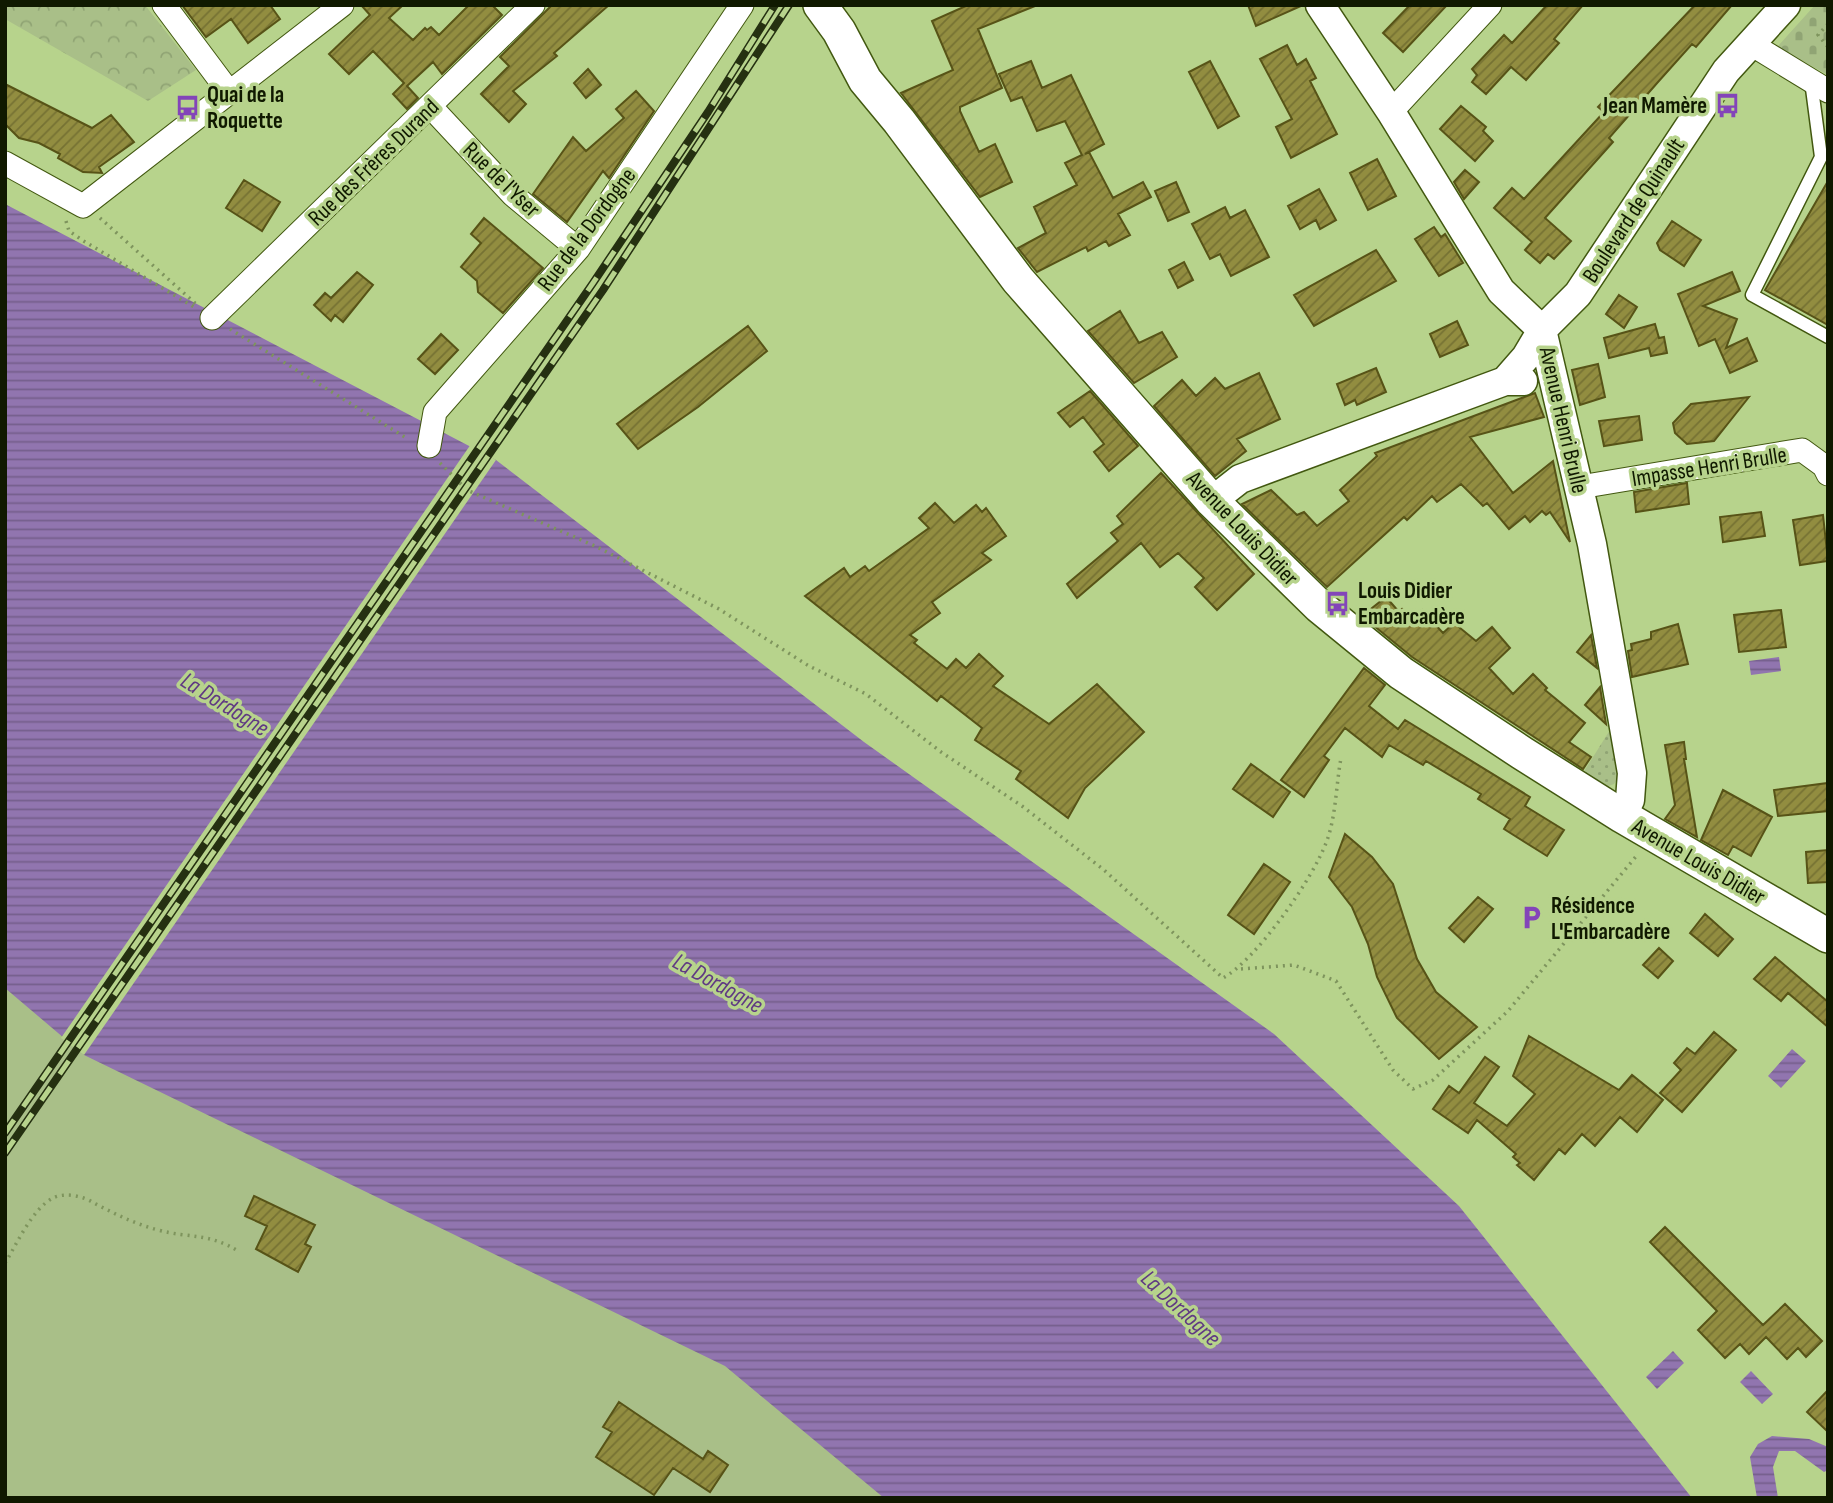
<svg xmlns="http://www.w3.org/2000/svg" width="1833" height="1503" font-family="'Sofia Sans Condensed',sans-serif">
	<defs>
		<pattern id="forest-crowns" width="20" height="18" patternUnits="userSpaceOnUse" patternTransform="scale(1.75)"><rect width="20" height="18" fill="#a9bf88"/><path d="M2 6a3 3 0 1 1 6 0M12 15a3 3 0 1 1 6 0" fill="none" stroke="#90a474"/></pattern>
		<pattern id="cemetery-stones" width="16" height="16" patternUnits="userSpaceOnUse" patternTransform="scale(1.75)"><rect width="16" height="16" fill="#a9bf88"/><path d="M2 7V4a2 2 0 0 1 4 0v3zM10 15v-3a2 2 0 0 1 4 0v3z" fill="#90a474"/></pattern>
		<pattern id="park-dots" width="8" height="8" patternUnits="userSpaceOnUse" patternTransform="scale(1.75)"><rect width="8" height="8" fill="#a9bf88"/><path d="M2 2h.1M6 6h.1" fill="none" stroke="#90a474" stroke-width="1.8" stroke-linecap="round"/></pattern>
		<pattern id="water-rules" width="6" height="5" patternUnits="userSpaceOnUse" patternTransform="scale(1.75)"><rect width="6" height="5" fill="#9175af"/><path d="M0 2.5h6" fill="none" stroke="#755f8c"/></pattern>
		<pattern id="building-hatch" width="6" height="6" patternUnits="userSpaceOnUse" patternTransform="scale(1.75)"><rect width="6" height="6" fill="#928d40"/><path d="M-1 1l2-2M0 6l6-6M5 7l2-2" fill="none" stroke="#767233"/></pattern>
	</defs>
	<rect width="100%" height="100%" fill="#b7d38c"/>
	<path fill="#a9bf88" d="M5,984L645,1295L899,1498H5Z"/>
	<path fill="url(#forest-crowns)" d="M5,5H145L196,70L148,101L5,19Z"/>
	<path fill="url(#cemetery-stones)" d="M1815,5H1828V75L1777,47Z"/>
	<path fill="url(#park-dots)" d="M1615,722L1620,776L1614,784L1606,787L1583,773Z"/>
	<path fill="url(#water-rules)" d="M5,204L496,460L864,742L1274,1034L1459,1206L1692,1498H884L725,1366L84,1055L5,988Z
		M1779,657L1781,671L1751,675L1749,661Z
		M1792,1049L1806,1061L1781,1088L1768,1076Z
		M1673,1351L1684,1363L1657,1389L1646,1377Z
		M1751,1371L1773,1394L1762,1404L1740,1382Z
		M1772,1436L1809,1439L1828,1447V1470L1824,1472L1795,1451H1779L1773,1467L1778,1498H1757L1750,1457L1758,1444Z"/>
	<path fill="#b7d38c" d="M471,444L496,460L84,1055L61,1038Z"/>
	<path fill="url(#building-hatch)" stroke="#575317" stroke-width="2" d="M182,5H270L280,19L248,43L231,19L206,37Z
		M361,5H403L389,18L413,40L425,28L427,30L431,27L439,35L469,5H492L502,15L442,74L433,62L407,86L418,98L407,109L393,94L404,83L373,51L349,74L329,54L370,15Z
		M552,5H609L554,53L557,56L513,91L526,104L509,122L481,94L509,66L500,57Z
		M968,5L1035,6L978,29L1002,88L960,107V111L979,152L995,144L1012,182L980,197L901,93L953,70L932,21Z
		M1248,5H1303L1256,26Z
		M1410,5H1447L1403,52L1383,33Z
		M1547,5H1583L1554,39L1559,43L1526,80L1511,67L1486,94L1472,82L1477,75L1472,69L1504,35L1512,43Z
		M1695,5H1732L1696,47L1692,44L1658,82L1609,138L1613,142L1545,218L1571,241L1554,259L1548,254L1540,263L1525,250L1532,242L1494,208L1512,188L1524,199L1604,112L1598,107Z
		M1287,45L1297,65L1306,59L1316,78L1310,81L1337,134L1291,158L1276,127L1292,119L1260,59Z
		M1031,61L1042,88L1071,75L1104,144L1085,154L1089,152L1113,198L1143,182L1151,197L1118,214L1130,235L1109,246L1106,241L1088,251L1086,247L1037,272L1018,248L1046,233L1034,207L1077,185L1065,163L1082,155L1065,121L1037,131L1022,97L1011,101L999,74Z
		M1210,61L1239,116L1218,128L1189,72Z
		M588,69L601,85L586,98L574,83Z
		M5,84L92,128L111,115L134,142L99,167L102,173L83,172L58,158L60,154L39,143L19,138L5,124Z
		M636,91L654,111L609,178L603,171L567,222L533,194L573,137L586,151L624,118L616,109Z
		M1461,106L1486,127L1483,131L1493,141L1475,161L1440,129Z
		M1377,159L1396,196L1368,210L1350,173Z
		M1465,170L1479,182L1464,199L1454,182Z
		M244,180L280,202L262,231L226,208Z
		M1828,181V325L1765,290Z
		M1176,182L1189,212L1168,221L1155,191Z
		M1319,189L1336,220L1320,229L1316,220L1300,229L1288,206Z
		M1225,207L1230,218L1245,210L1269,257L1231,276L1220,254L1210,259L1192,224Z
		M484,218L543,268L503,313L478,292L477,281L461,267L481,243L471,234Z
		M1672,221L1701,240L1684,266L1660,250L1657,243Z
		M1434,227L1441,237L1445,234L1463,263L1439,276L1415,239Z
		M1376,250L1396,281L1314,326L1294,295Z
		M1184,262L1193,280L1178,288L1169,270Z
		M357,272L373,285L343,322L335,315L331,321L314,305L325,293L331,298Z
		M1732,272L1740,291L1703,306L1737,319L1726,348L1747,338L1757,361L1730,373L1715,339L1699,346L1678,294Z
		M1619,295L1637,307L1624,328L1606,314Z
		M1120,311L1139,343L1162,332L1177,357L1134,383L1088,331Z
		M1457,321L1468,345L1440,357L1430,334Z
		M1655,324L1659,338L1664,337L1667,353L1651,356L1649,348L1609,358L1604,338Z
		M748,326L767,351L698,407L638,449L617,424Z
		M441,334L458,350L435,374L418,359Z
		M1598,364L1605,397L1580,405L1572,370Z
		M1376,368L1386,392L1357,405L1355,400L1345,405L1337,384Z
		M1259,373L1280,419L1237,439L1246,451L1215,476L1154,406L1182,380L1196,396L1215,378L1225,389Z
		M1090,391L1138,446L1109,471L1094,452L1104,444L1083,417L1070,427L1058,413Z
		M1535,393L1544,417L1470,437L1513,493L1553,461L1570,542L1550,512L1546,515L1542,511L1530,522L1525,516L1509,529L1487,503L1483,506L1461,484L1437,502L1432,496L1407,520L1404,517L1327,587L1242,504L1271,490L1297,515L1304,512L1317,526L1349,501L1340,490L1377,456L1375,453Z
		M1749,397L1714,441L1687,444L1675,433L1673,423L1691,404Z
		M1639,416L1642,440L1604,446L1599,421Z
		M1161,473L1254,574L1217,610L1195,587L1204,578L1178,553L1160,567L1141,543L1077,598L1067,584L1118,541L1111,533L1123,524L1117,516Z
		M1687,483L1689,504L1636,512L1634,492Z
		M935,503L954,523L976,505L982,512L986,508L1006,536L982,553L991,560L932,602L940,613L910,635L917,640L914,643L947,669L956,659L966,668L979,654L1003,676L993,686L1049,724L1097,684L1144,732L1085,788L1068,818L1016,779L1021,771L975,740L982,728L941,696L937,701L805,596L844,568L850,577L865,566L869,571L929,528L919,518Z
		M1761,512L1765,536L1723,542L1720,517Z
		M1823,515L1828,561L1800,565L1793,520Z
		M1386,597L1399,612L1402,609L1411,619L1422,610L1443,633L1454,623L1476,641L1492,627L1510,648L1489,668L1513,694L1533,674L1547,688L1545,690L1585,723L1569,742L1591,757L1583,769L1412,657L1362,616Z
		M1781,610L1786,647L1739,652L1734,615Z
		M1678,624L1688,664L1632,677L1628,651L1632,650L1631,644L1651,639V632Z
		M1591,635L1597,668L1577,652Z
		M1364,668L1385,685L1369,706L1398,729L1405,720L1530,797L1525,806L1564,830L1547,856L1504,829L1510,819L1478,799L1481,794L1426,761L1423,765L1389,745L1382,757L1345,728L1324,756L1329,760L1304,797L1281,780Z
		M1600,687L1606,724L1585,705Z
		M1684,742L1686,759H1684L1697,837L1665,819L1675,805L1665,745Z
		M1251,764L1290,792L1273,817L1233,789Z
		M1828,783V811L1778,816L1774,790Z
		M1723,790L1772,817L1751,856L1733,846L1728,855L1701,840Z
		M1345,834L1372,857L1393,884L1417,959L1436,992L1477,1027L1439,1059L1397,1018L1377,977L1368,944L1352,907L1329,877Z
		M1828,850V882L1808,883L1806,852Z
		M1264,864L1290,882L1254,934L1228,915Z
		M1478,897L1493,909L1464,942L1449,928Z
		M1705,914L1733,939L1718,956L1690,933Z
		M1659,948L1673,961L1658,978L1643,965Z
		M1775,957L1828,1002V1027L1788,993L1781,1001L1754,979Z
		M1714,1032L1736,1050L1682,1112L1660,1093L1681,1070L1674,1063L1687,1048L1695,1054Z
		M1529,1036L1619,1090L1632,1075L1663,1100L1637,1132L1620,1117L1595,1146L1582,1134L1565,1154L1559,1149L1534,1180L1517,1165L1520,1163L1513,1157L1516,1154L1477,1120L1468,1133L1433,1109L1449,1086L1459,1093L1485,1057L1499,1067L1474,1103L1507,1126L1535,1094L1513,1076Z
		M254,1196L315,1225L305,1244L311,1247L298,1272L256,1249L267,1226L245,1216Z
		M1665,1227L1763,1325L1785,1304L1822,1341L1806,1357L1798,1348L1787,1359L1766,1337L1749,1354L1740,1344L1725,1358L1698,1330L1717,1311L1650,1242Z
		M1828,1390V1432L1807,1412Z
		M619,1402L703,1459L708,1451L728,1465L710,1492L673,1468L654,1495L596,1457L612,1432L603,1427Z"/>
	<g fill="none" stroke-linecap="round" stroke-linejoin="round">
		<defs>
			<path id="service" d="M1811,81L1821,157L1752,295L1828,337"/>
			<path id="minor" d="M164,5L229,92
				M1751,44L1828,91
				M430,106L513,195L578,249
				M1391,112L1490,5
				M5,163L83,206L342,5
				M212,318L533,5
				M429,446L435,412L578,249L742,5
				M1580,487L1802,450L1824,466L1828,474"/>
			<path id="tertiary" d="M1320,5L1391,112L1501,291L1542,330L1592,544L1632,773L1630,800L1622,816
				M1505,381L1526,357L1542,330L1578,294L1726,71L1786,5
				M1212,501L1240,479L1505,381H1523"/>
			<path id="secondary" d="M820,5L839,31L865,80L899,121L1018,280L1212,501L1319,606L1401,673L1522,753L1622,816L1828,936"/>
		</defs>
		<use href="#service" stroke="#425810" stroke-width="15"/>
		<use href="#minor" stroke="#425810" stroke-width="25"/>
		<use href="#tertiary" stroke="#425810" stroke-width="31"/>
		<use href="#secondary" stroke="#425810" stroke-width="36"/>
		<path stroke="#7e945d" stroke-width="3.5" stroke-dasharray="2 5" stroke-linecap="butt" d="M1828,24L1818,35L1828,47
			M100,218L196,304
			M66,221L69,231L82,240L194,307
			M230,329L408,439
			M440,463L467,490L595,546L719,609L809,666L866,694L941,752L1022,806L1104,870L1223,978C1256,960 1312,880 1326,843C1336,818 1336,785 1341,758
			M1241,969L1294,965L1336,981L1393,1070L1413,1089L1433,1080L1508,1011L1638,854
			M5,1263C17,1244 32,1209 53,1198C65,1192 83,1196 94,1203C115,1214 135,1224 158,1230C192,1239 207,1232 240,1252"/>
		<use href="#service" stroke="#fff" stroke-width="12"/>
		<use href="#minor" stroke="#fff" stroke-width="23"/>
		<use href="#tertiary" stroke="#fff" stroke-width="28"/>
		<use href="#secondary" stroke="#fff" stroke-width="33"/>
		<defs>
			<path id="rail" d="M5,1133L593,283L708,112L775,5
				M5,1153L603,290L789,5"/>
		</defs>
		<use href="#rail" stroke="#253011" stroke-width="8"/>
		<use href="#rail" stroke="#b7d38c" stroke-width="5" stroke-dasharray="16" stroke-linecap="butt"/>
	</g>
	<defs>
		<symbol id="bus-bare" viewBox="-9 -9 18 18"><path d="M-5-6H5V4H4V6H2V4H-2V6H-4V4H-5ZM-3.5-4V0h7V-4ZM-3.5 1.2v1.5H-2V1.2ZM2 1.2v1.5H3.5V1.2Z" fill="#8344b9" stroke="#b7d38c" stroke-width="2.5" paint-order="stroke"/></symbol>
		<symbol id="parking-bare" viewBox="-9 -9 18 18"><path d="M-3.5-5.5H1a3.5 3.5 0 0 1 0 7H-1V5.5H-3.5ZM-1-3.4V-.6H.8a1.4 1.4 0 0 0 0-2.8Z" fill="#8344b9" stroke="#b7d38c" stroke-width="2.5" paint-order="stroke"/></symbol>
	</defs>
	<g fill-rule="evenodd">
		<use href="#bus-bare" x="1710" y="88" width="35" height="35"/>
		<use href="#bus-bare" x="170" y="90" width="35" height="35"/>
		<use href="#bus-bare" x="1320" y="586" width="35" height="35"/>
		<use href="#parking-bare" x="1514" y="900" width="35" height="35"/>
	</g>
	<g text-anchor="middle" stroke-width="7" stroke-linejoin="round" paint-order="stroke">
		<g font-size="23" font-weight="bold" fill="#101900" stroke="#b7d38c" text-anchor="start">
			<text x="207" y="102">Quai de la<tspan x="207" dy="26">Roquette</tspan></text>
			<text x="1707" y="113" text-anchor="end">Jean Mamère</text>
			<text x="1358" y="598">Louis Didier<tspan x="1358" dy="26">Embarcadère</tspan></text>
			<text x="1551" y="913">Résidence<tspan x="1551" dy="26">L'Embarcadère</tspan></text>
		</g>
		<g font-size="23" fill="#101900" stroke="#b7d38c">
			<text transform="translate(373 162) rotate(-44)" y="8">Rue des Frères Durand</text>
			<text transform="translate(502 179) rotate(44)" y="8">Rue de l'Yser</text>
			<text transform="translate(1633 210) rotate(-57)" y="8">Boulevard de Quinault</text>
			<text transform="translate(586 229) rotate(-53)" y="8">Rue de la Dordogne</text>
			<text transform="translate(1564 420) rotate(77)" y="8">Avenue Henri Brulle</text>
			<text transform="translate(1709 466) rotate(-9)" y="8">Impasse Henri Brulle</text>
			<text transform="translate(1243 528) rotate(46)" y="8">Avenue Louis Didier</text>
			<text transform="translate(1699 861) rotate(30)" y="8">Avenue Louis Didier</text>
		</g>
		<g font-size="24" font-style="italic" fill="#603a83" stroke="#b7d38c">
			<text transform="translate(225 704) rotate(32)" y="8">La Dordogne</text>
			<text transform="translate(718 983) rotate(29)" y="8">La Dordogne</text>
			<text transform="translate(1181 1308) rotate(43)" y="8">La Dordogne</text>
		</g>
	</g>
	<rect width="1833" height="1503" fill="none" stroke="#101900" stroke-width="14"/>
</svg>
